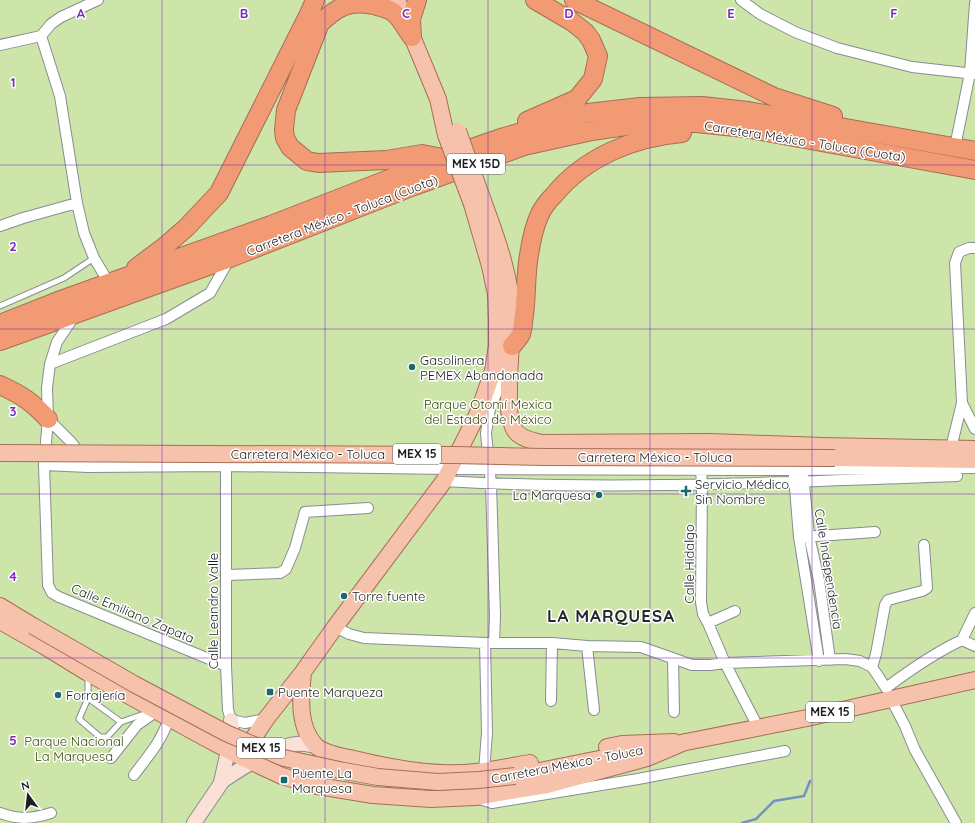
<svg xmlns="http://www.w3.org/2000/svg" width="975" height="823" font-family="Quicksand,sans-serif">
	<rect width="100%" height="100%" fill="#e5ebf1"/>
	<path fill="#cde5a9" d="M0,0H975V823H0Z"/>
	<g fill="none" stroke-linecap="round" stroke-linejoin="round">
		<path stroke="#7192c7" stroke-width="2.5" d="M742,823L756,819L774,801L804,796L810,781"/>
		<defs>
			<path id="lane" d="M0,306L64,278L94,258
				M88,676V698L121,722L150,712
				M88,698L79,719L100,737H107L121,722"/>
			<path id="street" d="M741,0L760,14L795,32L837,48L912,67L975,74
				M41,36L60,96L77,203L84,233L94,258L109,283
				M0,45L41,36L51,24L61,17L98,0
				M955,147L970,73L975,3
				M0,226L23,218L77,203
				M75,315L57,342L50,364L47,388L48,419L44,465L48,585L52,593L59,597L226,666
				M50,364L166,319L210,293L230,258
				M962,403L975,429
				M48,419L71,442L82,456
				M951,448L962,403L955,263L959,252L969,248H975
				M44,465L88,467L226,466L450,469L802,470L975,468
				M226,466V666L228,710L231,720L245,723L266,719
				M701,470L702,485L701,602L703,614L708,623L725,663L758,727
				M803,474L809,536L819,580L830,660
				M794,476L799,537L819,661
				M444,481C615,491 786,482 957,476
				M803,537L875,532
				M227,575L280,573L286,569L295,548L305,512L368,508
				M708,623L735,611
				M335,627L349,634L364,638L485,643H552L587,646L641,647L692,665H710L725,663L845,659L860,661L872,667L886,688C910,670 934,653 962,640L975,646
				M962,640L975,613
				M494,643L495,616L491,484L486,433L490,409L506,369
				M587,646L594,710
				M673,659L674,712
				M872,667L876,654L885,605L888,600L922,591L927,588L924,545
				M889,695L905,726L915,750L956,823
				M551,701L552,643
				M111,758L137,725L157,711
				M484,771L487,733L485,643
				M134,775C148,756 162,741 169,718
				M477,798L492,803L638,779L785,751
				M0,813C19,820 32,819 51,813"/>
			<path id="secondary" d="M221,782C240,769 274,746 297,744C303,743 310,745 316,746
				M221,782L232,733L231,720
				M194,823L226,776"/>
			<path id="primary" d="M397,0L438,99L446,135
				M483,201C498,241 512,281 513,324C513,337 510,349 510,361C509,371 509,381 509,391C509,404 508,415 513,427C517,438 531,440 541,443L710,442L823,446L975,449
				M835,458L975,460
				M0,606L33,626
				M0,621L44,646L88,673L196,733L241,757L282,776L312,785L373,795L431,799L475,797L547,785L647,758L685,742
				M303,672C301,696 297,725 315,745C322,753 344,757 354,759C383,766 412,772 442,773C471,775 501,768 530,763
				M676,744L807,718L975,680
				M607,747L622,744L674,742
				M243,754L266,719L303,672L335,627L444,481L479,411L493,371L497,346V321L496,294L490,266L472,204
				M515,776L624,754"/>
			<path id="highway" d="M574,0L774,97L833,116
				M412,37C406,29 401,18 393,12C387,8 380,7 373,5C348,0 338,7 320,23L286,110L284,130L285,138L290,147L307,161L318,163L386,160L422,154L443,158
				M412,37L411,19L417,0
				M527,121L577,99L593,79L598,56L591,40L585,32L571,21L535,0
				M136,268L164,247L187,227L219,193L309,14L315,0
				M0,324L58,301L271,225L443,158L504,137L588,113L640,107L702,106L748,111L975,151
				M0,341L230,258L414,186L524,146L592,131L645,123H696L745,128L975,170
				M512,346C515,342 519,338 521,334C522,330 523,326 523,322C527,300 525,277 529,255C531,242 534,226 540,214C543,207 549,200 554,195C585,157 634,137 682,133
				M0,385C22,395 32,402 48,419"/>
		</defs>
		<use href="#lane" stroke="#878d93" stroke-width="7"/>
		<use href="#street" stroke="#878d93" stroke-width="12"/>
		<use href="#secondary" stroke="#878d93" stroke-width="16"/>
		<use href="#primary" stroke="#a66e56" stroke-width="18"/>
		<use href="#highway" stroke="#a66e56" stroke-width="20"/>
		<use href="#lane" stroke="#fff" stroke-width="5"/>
		<use href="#street" stroke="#fff" stroke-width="10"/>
		<use href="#secondary" stroke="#fbe1d5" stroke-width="14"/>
		<use href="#primary" stroke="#f7c2ab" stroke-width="16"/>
		<use href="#highway" stroke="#f19a73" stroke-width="18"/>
		<defs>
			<path id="primary-bridge" d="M458,131L483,201
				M446,135L472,204
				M0,453L455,455L545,457L835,458
				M33,626L134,684L226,733L284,758L344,771L378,777L438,782L479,780L515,776"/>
		</defs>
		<use href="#primary-bridge" stroke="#a66e56" stroke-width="18" stroke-linecap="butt"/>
		<use href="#primary-bridge" stroke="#f7c2ab" stroke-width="16"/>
	</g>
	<path fill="none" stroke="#7b2cbf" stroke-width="1" stroke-opacity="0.55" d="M162,0V823M325,0V823M488,0V823M650,0V823M812,0V823M0,165H975M0,329H975M0,494H975M0,658H975"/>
	<g fill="#1c6871" stroke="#fff" stroke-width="1.5">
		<circle cx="412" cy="367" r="4"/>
		<path d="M684 485h4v4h4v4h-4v4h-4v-4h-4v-4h4z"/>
		<circle cx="599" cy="495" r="4"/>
		<circle cx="344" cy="596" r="4"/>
		<rect x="266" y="688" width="8" height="8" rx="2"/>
		<circle cx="58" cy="695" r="4"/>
		<rect x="280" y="776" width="8" height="8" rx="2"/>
	</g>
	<g text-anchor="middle" stroke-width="3" stroke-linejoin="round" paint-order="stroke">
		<g fill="#fff" stroke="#5f6163" stroke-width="1">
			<rect x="447" y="154" width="58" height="20" rx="3"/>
			<rect x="393" y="444" width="48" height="20" rx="3"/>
			<rect x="806" y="702" width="48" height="20" rx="3"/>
			<rect x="237" y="738" width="48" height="20" rx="3"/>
		</g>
		<g font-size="12" font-weight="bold" fill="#1b1d20">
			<text x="476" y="168">MEX 15D</text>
			<text x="417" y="458">MEX 15</text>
			<text x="830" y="716">MEX 15</text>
			<text x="261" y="752">MEX 15</text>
		</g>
		<g font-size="13" fill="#1b1d20" stroke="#fff">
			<text transform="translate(805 141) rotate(9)" y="5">Carretera México - Toluca (Cuota)</text>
			<text transform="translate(342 215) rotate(-21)" y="5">Carretera México - Toluca (Cuota)</text>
			<text x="308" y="459">Carretera México - Toluca</text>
			<text x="655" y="462">Carretera México - Toluca</text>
			<text transform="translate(689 564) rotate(-90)" y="5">Calle Hidalgo</text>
			<text transform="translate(829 569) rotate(81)" y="5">Calle Independencia</text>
			<text transform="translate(213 611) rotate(-90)" y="5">Calle Leandro Valle</text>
			<text transform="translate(133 613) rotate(23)" y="5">Calle Emiliano Zapata</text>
			<text transform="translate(567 764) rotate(-11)" y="5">Carretera México - Toluca</text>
		</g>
		<g font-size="13" fill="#1b1d20" stroke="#fff" text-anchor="start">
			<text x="420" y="365">Gasolinera<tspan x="420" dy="15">PEMEX Abandonada</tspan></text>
			<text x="695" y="489">Servicio Médico<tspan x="695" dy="15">Sin Nombre</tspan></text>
			<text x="591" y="500" text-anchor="end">La Marquesa</text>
			<text x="352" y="601">Torre fuente</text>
			<text x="278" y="697">Puente Marqueza</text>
			<text x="66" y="700">Forrajería</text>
			<text x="292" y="778">Puente La<tspan x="292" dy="15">Marquesa</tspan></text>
		</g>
		<g font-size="13" fill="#364a03" stroke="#fff">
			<text x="488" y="409">Parque Otomí Mexica<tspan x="488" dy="15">del Estado de México</tspan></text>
			<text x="74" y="746">Parque Nacional<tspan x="74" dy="15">La Marquesa</tspan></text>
		</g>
		<g font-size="17" font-weight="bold" letter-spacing="1" fill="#262a2f" stroke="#fff">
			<text x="611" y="622">LA MARQUESA</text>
		</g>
	</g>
	<g font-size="13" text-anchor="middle" font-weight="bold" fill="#7b2cbf" stroke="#fff" stroke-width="3" stroke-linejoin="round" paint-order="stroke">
		<text x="81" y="18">A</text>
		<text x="244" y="18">B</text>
		<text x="406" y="18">C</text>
		<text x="569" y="18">D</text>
		<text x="731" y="18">E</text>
		<text x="894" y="18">F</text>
		<text x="13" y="87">1</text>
		<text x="13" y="251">2</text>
		<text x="13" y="416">3</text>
		<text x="13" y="581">4</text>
		<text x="13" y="745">5</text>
	</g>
	<g transform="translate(28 795) rotate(345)" stroke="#ffffff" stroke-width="3" paint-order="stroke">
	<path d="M0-3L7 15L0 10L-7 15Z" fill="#1b1d20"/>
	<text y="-6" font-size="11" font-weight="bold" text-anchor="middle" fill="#1b1d20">N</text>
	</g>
</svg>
